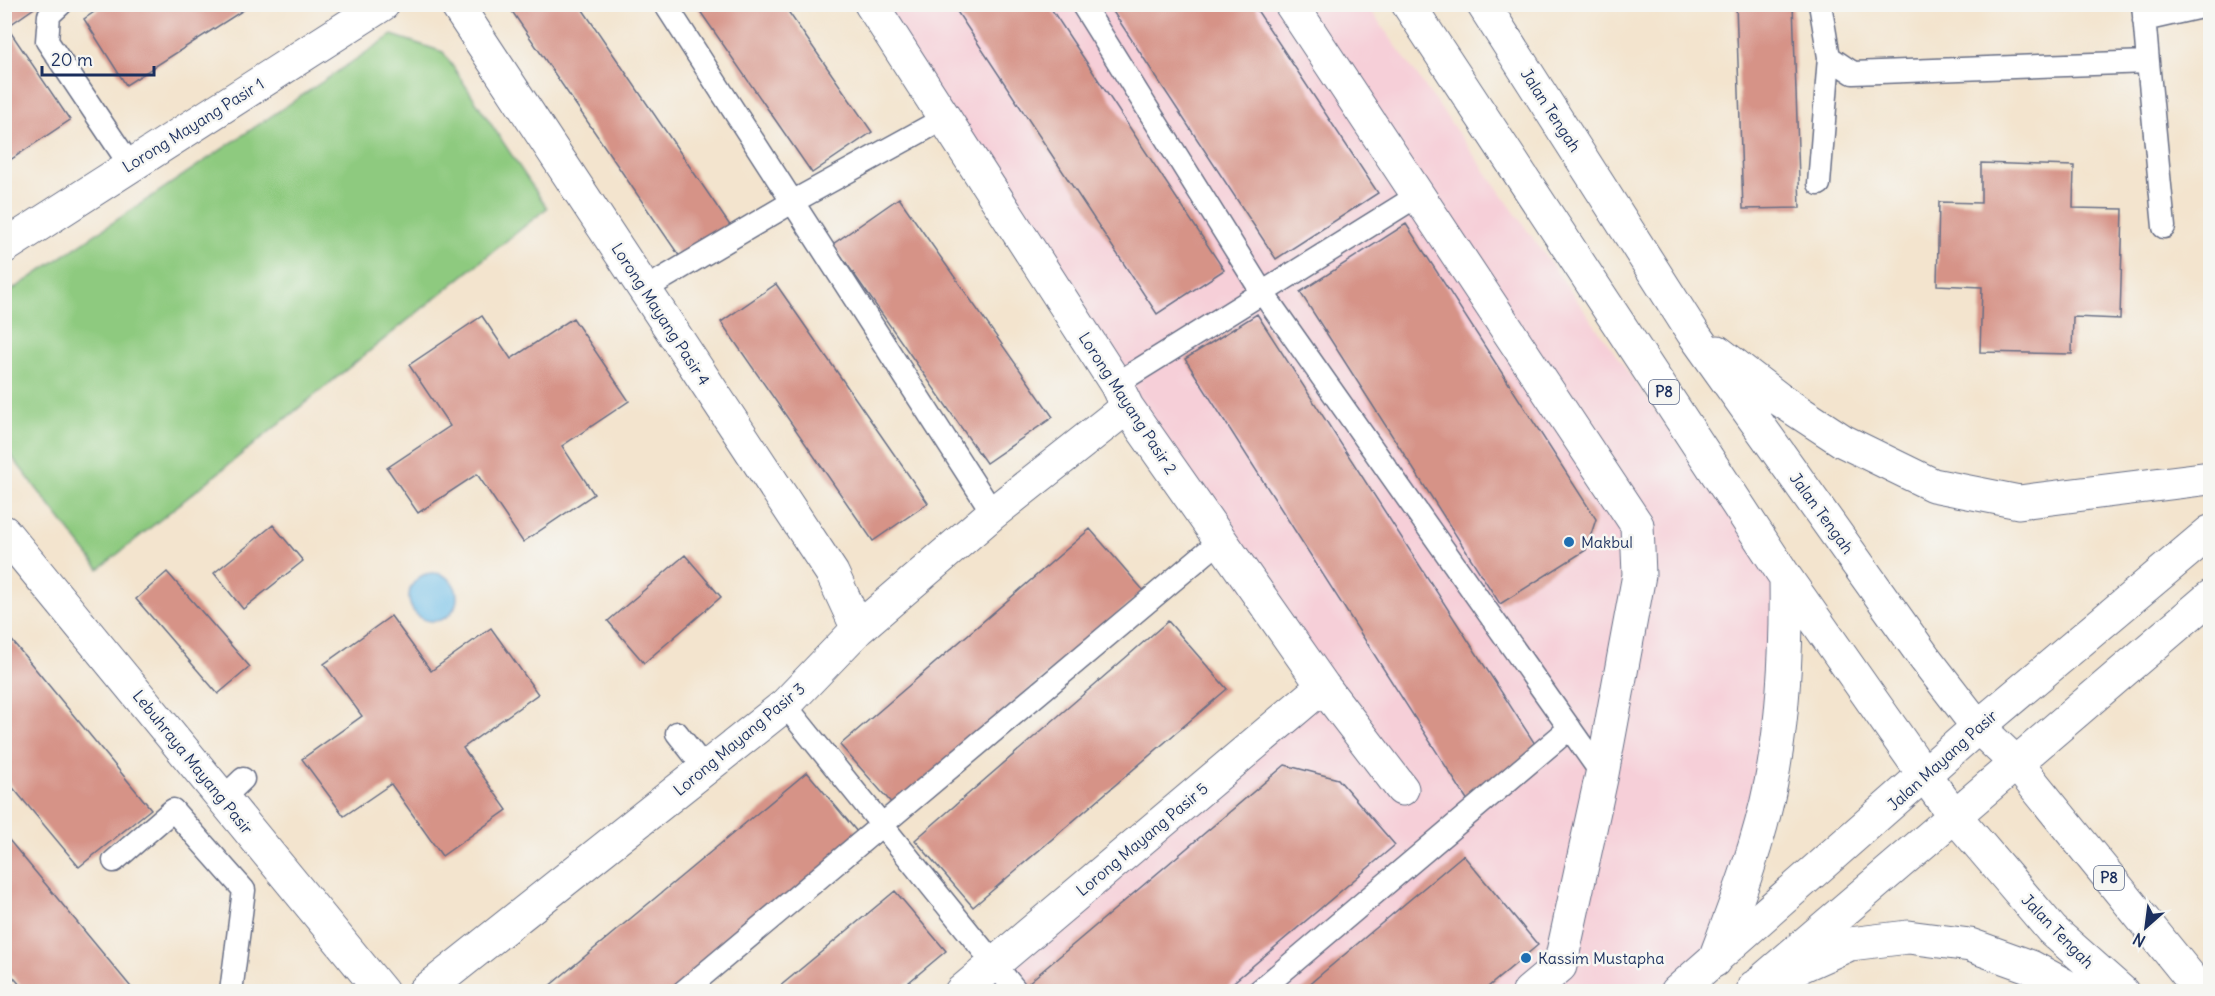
<svg xmlns="http://www.w3.org/2000/svg" width="2215" height="996" font-family="Delius,sans-serif">
	<rect width="100%" height="100%" fill="#f6f6f2"/>
	<filter id="ink" filterUnits="userSpaceOnUse"><feTurbulence type="fractalNoise" baseFrequency=".0167" numOctaves="2"/><feDisplacementMap in="SourceGraphic" scale="12" xChannelSelector="R" yChannelSelector="G"/><feConvolveMatrix kernelMatrix="1 2 1 2 8 2 1 2 1" color-interpolation-filters="sRGB"/></filter>
	<filter id="wash" filterUnits="userSpaceOnUse"><feTurbulence type="fractalNoise" baseFrequency=".008" numOctaves="4" result="noise"/><feDisplacementMap in="SourceGraphic" scale="24" xChannelSelector="R" yChannelSelector="G"/><feGaussianBlur stdDeviation="1.35" result="paint"/><feColorMatrix in="noise" values="0 0 0 0 0 0 0 0 0 0 0 0 0 0 0 0 0 1.4 0 .05"/><feComposite in="paint" operator="in"/></filter>
	<g filter="url(#wash)">
		<rect width="100%" height="100%" fill="#f3e4ce"/>
		<path fill="#f6cfd8" d="M860,5H1367L1801,615L1699,992L969,991L1316,702Z"/>
		<path fill="#8eca7f" stroke="#547c6e" stroke-width="1.5" d="M392,35L443,52L547,208L99,569L5,448V295Z"/>
		<path fill="#6dbde8" stroke="#4476a3" stroke-width="1.5" d="M409 597a24 24 0 1 1 48 0a24 24 0 1 1-48 0Z"/>
		<g id="blocks">
			<path fill="#d69387" d="M4,4H40L7,27L70,120L4,164Z
				M106,4H253L126,85L84,19Z
				M507,4H579L731,227L682,260Z
				M695,4H783L872,132L812,173Z
				M952,4H1048L1224,270L1157,314Z
				M1108,4H1253L1378,193L1276,259Z
				M1736,4H1793L1800,208L1743,209Z
				M2036,4H2096V6L2037,11Z
				M1981,163L2074,166L2073,208L2123,209L2120,319L2073,317L2072,354L1980,352L1982,287L1937,285L1939,202L1981,203Z
				M899,198L1053,417L986,463L833,244Z
				M1406,224L1596,519L1586,550L1500,604L1300,292Z
				M776,284L928,503L873,541L721,322Z
				M1257,314L1537,747L1470,804L1185,359Z
				M482,316L511,359L573,318L629,401L562,446L594,494L523,542L477,474L418,513L387,468L450,426L409,365Z
				M273,525L303,561L243,609L214,573Z
				M1090,529L1144,591L895,807L840,745Z
				M685,555L721,597L644,663L608,621Z
				M167,572L250,667L218,694L136,599Z
				M391,616L431,671L491,628L538,694L463,748L507,810L442,856L391,784L344,816L302,759L362,716L324,664Z
				M1168,621L1227,689L973,907L915,840Z
				M4,631L151,809L79,867L4,777Z
				M1285,765L1338,779L1395,845L1222,992H1035L1028,983Z
				M807,772L863,839L679,992H542Z
				M4,834L135,992H26L4,966Z
				M1463,855L1538,945L1482,992H1300Z
				M895,891L946,951L897,992H773Z"/>
		</g>
	</g>
	<g filter="url(#ink)">
		<use href="#blocks" fill-opacity="0" stroke="#676e85" stroke-width="1.5"/>
		<g fill="none" stroke-linecap="round" stroke-linejoin="round">
			<defs>
				<path id="service" d="M61,4L49,15L47,41L130,165
					M665,4L993,513
					M1082,4L1262,292L1602,774
					M1820,4L1829,57L1853,73L2148,62L2143,4
					M2144,20L2210,5
					M2148,62L2164,227
					M1819,184L1829,57
					M645,289L794,201L945,118
					M1116,384L1417,196
					M785,705L1017,992
					M677,733L706,770
					M222,799L243,779
					M114,861L173,810L244,890L231,992
					M683,992L1221,540
					M1258,992L1570,728"/>
				<path id="minor" d="M456,4L832,573L858,629
					M871,4L1116,384L1127,407L1323,686L1402,789
					M1291,4L1637,525L1639,575L1602,774L1560,966L1529,992
					M4,247L383,4
					M4,532L382,992
					M424,992L785,705L858,629L993,513L1127,407
					M961,992L1323,686"/>
				<path id="tertiary" d="M1764,979L2210,597
					M1677,992L1978,727L2210,532"/>
				<path id="primary" d="M1408,4L1786,578L1925,776L1954,815L2052,930L2122,992
					M1483,4L1693,333L1924,657L1978,727L2017,764L2202,992
					M1718,352L1779,399L1843,441L1933,485L2019,502L2210,478
					M1714,961C1736,903 1759,844 1771,783C1784,715 1787,646 1786,578
					M1754,987L1850,944L1908,937L1970,945L2031,967L2077,992"/>
			</defs>
			<use href="#service" stroke="#676e85" stroke-width="25"/>
			<use href="#minor" stroke="#676e85" stroke-width="35"/>
			<use href="#tertiary" stroke="#676e85" stroke-width="35"/>
			<use href="#primary" stroke="#676e85" stroke-width="35"/>
			<use href="#service" stroke="#fff" stroke-width="22"/>
			<use href="#minor" stroke="#fff" stroke-width="33"/>
			<use href="#tertiary" stroke="#fff" stroke-width="33"/>
			<use href="#primary" stroke="#fff" stroke-width="33"/>
		</g>
	</g>
	<g fill="#1f6fb2" stroke="#f6f6f2" stroke-width="2">
		<circle cx="1569" cy="542" r="6"/>
		<circle cx="1526" cy="958" r="6"/>
	</g>
	<g text-anchor="middle" stroke-width="5" stroke-linejoin="round" paint-order="stroke">
		<g fill="#f6f6f2" stroke="#5d6b8a" stroke-width="1.5">
			<rect x="1649" y="380" width="30" height="24" rx="4.5"/>
			<rect x="2094" y="866" width="30" height="24" rx="4.5"/>
		</g>
		<g font-size="15" font-weight="bold" fill="#1b2f5e">
			<text x="1664" y="397">P8</text>
			<text x="2109" y="883">P8</text>
		</g>
		<g font-size="16" fill="#1b2f5e" stroke="#f6f6f2">
			<text transform="translate(1551 110) rotate(57)" y="6">Jalan Tengah</text>
			<text transform="translate(193 125) rotate(-32)" y="6">Lorong Mayang Pasir 1</text>
			<text transform="translate(661 314) rotate(57)" y="6">Lorong Mayang Pasir 4</text>
			<text transform="translate(1128 403) rotate(57)" y="6">Lorong Mayang Pasir 2</text>
			<text transform="translate(1822 513) rotate(54)" y="6">Jalan Tengah</text>
			<text transform="translate(739 739) rotate(-40)" y="6">Lorong Mayang Pasir 3</text>
			<text transform="translate(1942 760) rotate(-42)" y="6">Jalan Mayang Pasir</text>
			<text transform="translate(193 762) rotate(51)" y="6">Lebuhraya Mayang Pasir</text>
			<text transform="translate(1142 839) rotate(-40)" y="6">Lorong Mayang Pasir 5</text>
			<text transform="translate(2058 931) rotate(46)" y="6">Jalan Tengah</text>
		</g>
		<g font-size="16" fill="#1b2f5e" stroke="#f6f6f2" text-anchor="start">
			<text x="1581" y="548">Makbul</text>
			<text x="1538" y="964">Kassim Mustapha</text>
		</g>
	</g>
	<rect width="2215" height="996" fill="none" stroke="#f6f6f2" stroke-width="24"/>
	<g transform="translate(2146 927) rotate(208)" stroke="#f6f6f2" stroke-width="4.5" paint-order="stroke">
	<path d="M0-4.5L10 22L0 15L-10 22Z" fill="#1b2f5e"/>
	<text y="-9" font-size="16" font-weight="bold" text-anchor="middle" fill="#1b2f5e">N</text>
	</g>
	<path d="M42 66v9h112v-9" fill="none" stroke="#1b2f5e" stroke-width="3"/>
	<text x="51" y="66" font-size="18" fill="#1b2f5e" stroke="#f6f6f2" stroke-width="4.5" paint-order="stroke">20 m</text>
</svg>
